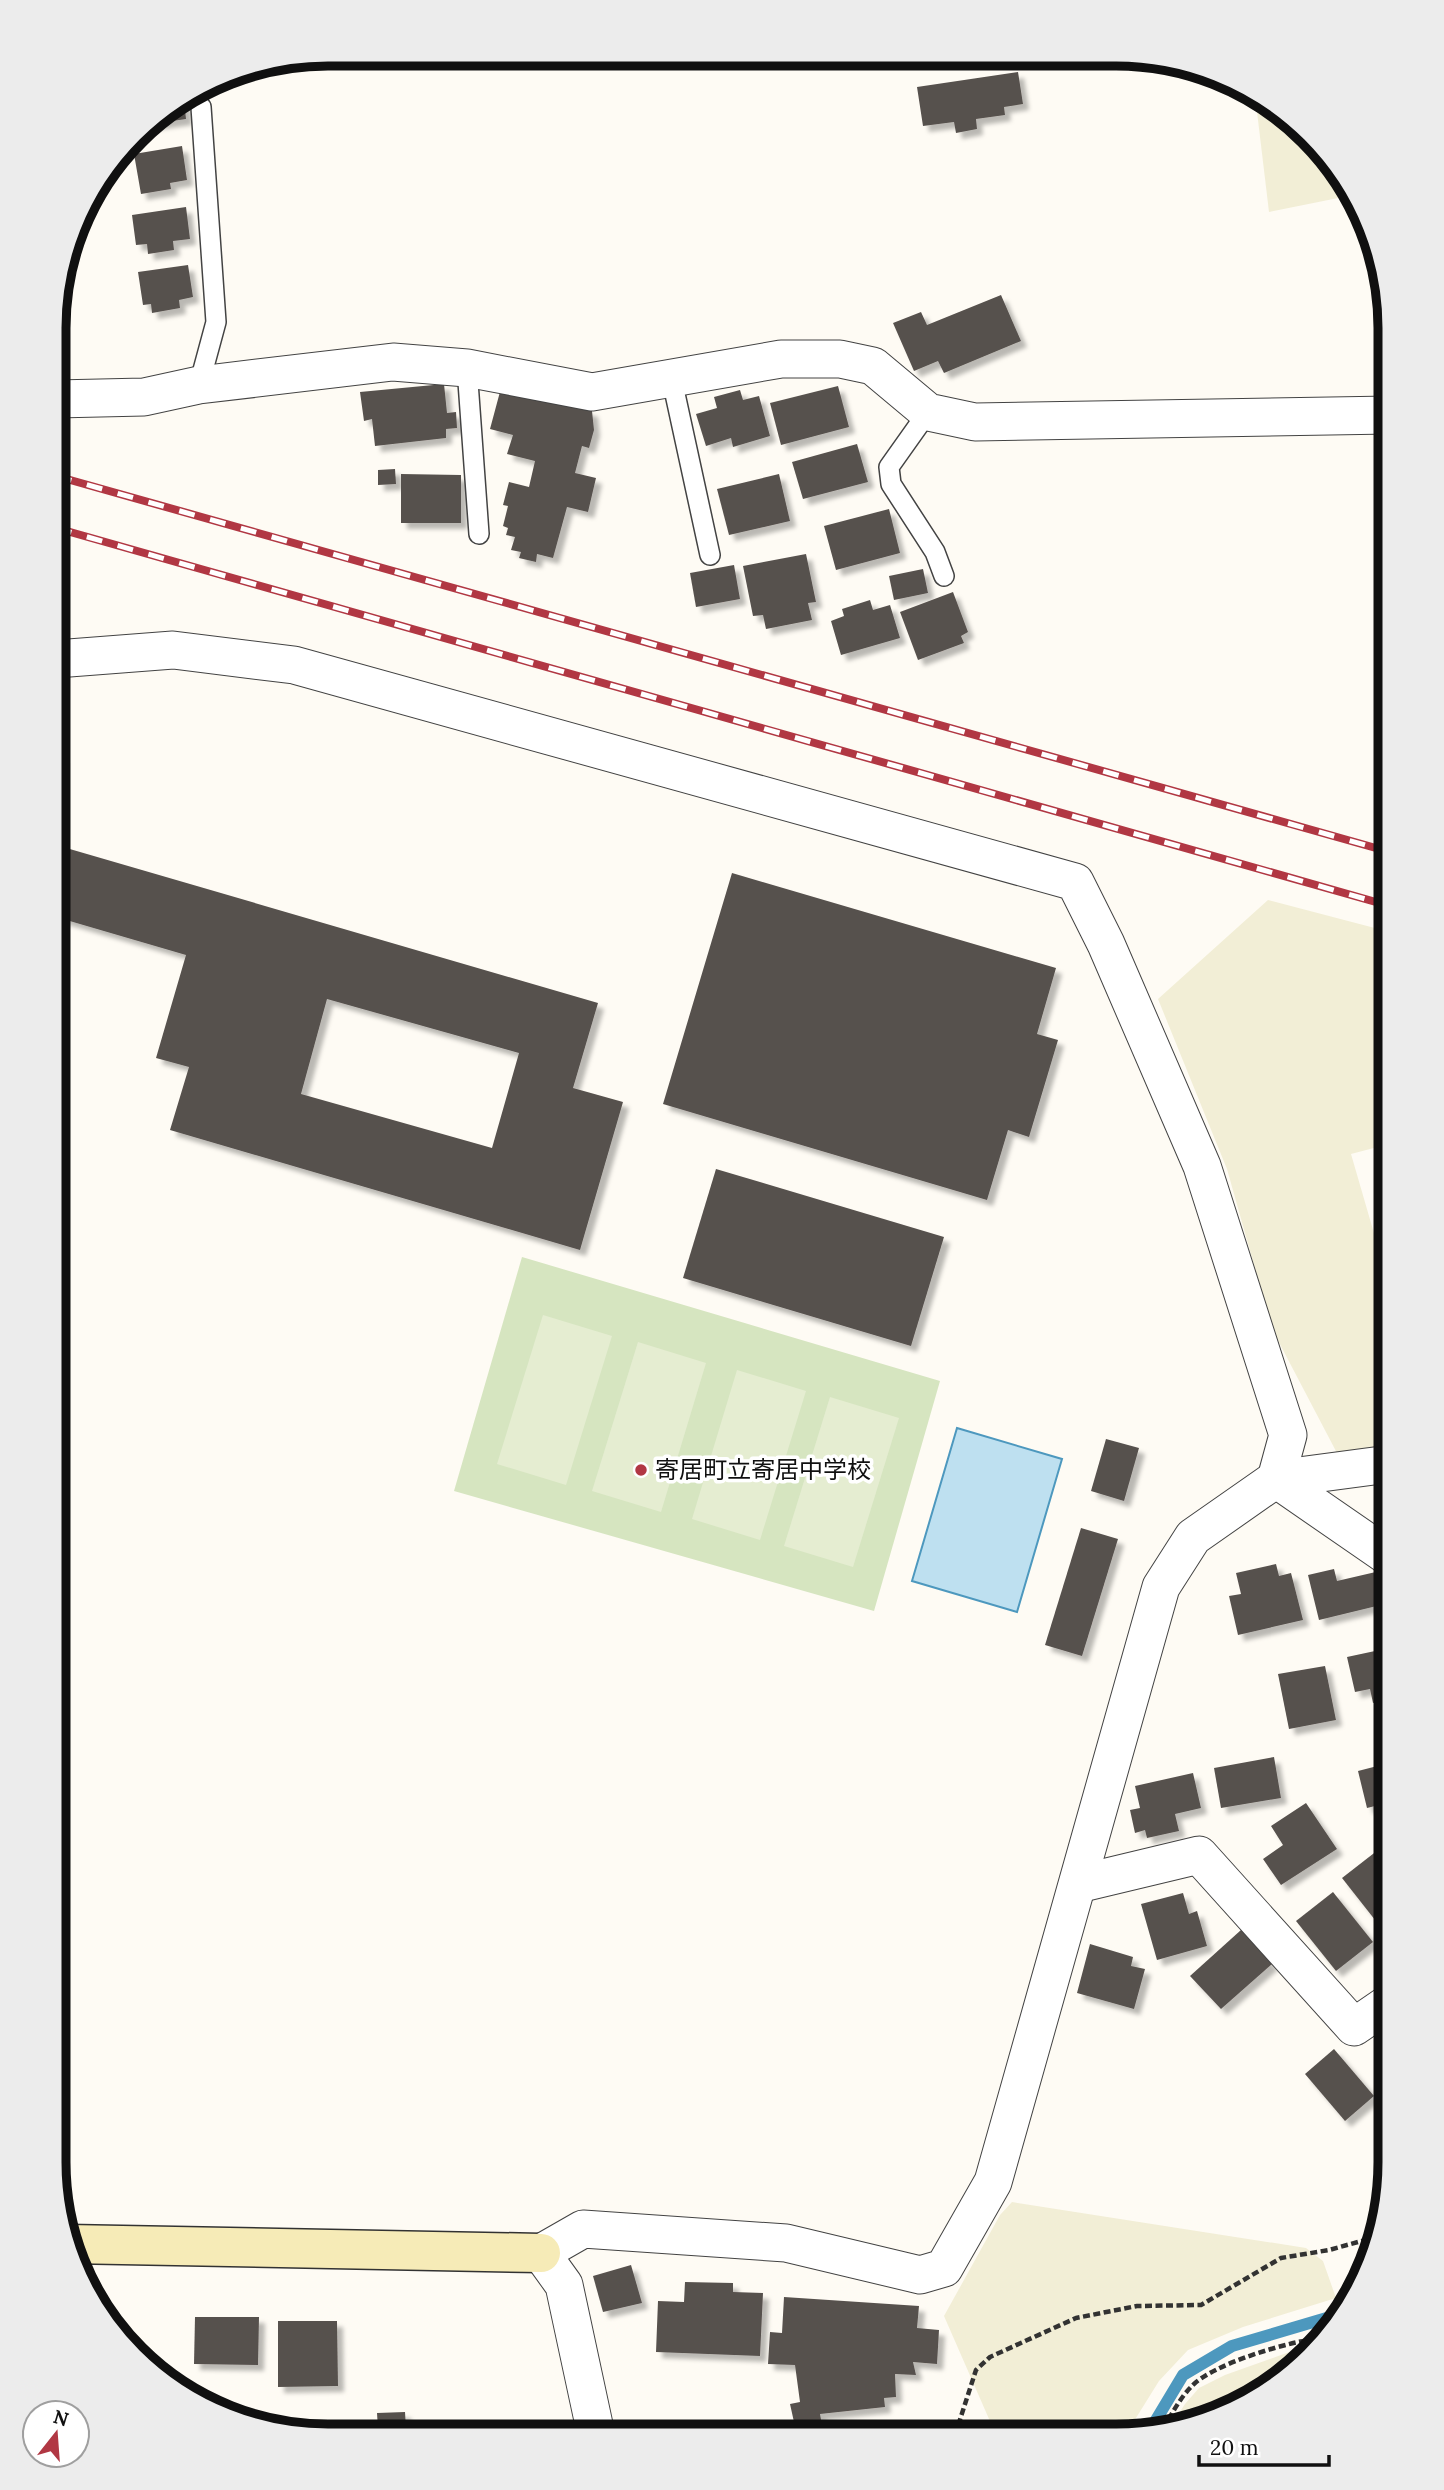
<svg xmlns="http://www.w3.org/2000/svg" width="1444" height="2490" font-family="Lora,'Noto Sans JP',serif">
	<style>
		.farmland { fill: #f2eed6 }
		.green { fill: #d6e5c0 }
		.pitch { fill: #e5edd1 }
		.water { fill: #bee0f0; stroke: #4d98be; stroke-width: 2 }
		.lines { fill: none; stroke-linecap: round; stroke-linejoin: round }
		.stream { stroke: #4d98be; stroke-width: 12 }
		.building { fill: #57514d; fill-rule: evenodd; filter: url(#shadow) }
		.lane-casing { stroke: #434343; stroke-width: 22 }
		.street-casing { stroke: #434343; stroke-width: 39 }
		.secondary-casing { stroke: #323232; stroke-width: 41 }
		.path { stroke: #323232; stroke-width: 4.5; stroke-dasharray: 7 3.5; stroke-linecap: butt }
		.lane { stroke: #fff; stroke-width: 19 }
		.street { stroke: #fff; stroke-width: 37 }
		.secondary { stroke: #f6ebb7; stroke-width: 38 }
		.rail-casing { stroke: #b13743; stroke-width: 8 }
		.rail { stroke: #fff; stroke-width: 5; stroke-dasharray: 16; stroke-linecap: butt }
		.poi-dot { fill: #b13743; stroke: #fff; stroke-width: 2.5 }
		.labels { text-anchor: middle; stroke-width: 7; stroke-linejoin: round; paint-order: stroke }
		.poi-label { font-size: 24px; fill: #101010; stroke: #fff; text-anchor: start }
		.rim { fill: none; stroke: #101010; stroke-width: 9 }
	</style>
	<defs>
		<filter id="shadow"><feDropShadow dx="6" dy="6" stdDeviation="2" flood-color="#0004"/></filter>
	</defs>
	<rect width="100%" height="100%" fill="#fefbf4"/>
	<g class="farmland">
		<polygon points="1255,95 1296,122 1343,176 1353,195 1269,212"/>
		<polygon points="1268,900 1390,932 1389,1144 1351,1154 1389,1285 1389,1444 1338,1455 1272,1329 1227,1169 1158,999"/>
		<polygon points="1012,2202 1306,2248 1323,2261 1336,2298 1243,2327 1188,2350 1159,2381 1126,2434 996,2435 944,2316 1000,2215"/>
		<polygon points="1306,2346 1315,2346 1282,2379 1204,2421 1170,2427 1185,2404 1199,2388 1225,2375"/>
	</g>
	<polygon class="green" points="522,1257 940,1381 874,1611 454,1491"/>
	<g class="pitch">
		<polygon points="543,1315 612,1336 566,1485 497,1464"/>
		<polygon points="638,1342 706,1363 661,1512 592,1491"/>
		<polygon points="737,1370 806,1391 760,1540 692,1519"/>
		<polygon points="830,1397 899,1418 853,1567 784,1546"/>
	</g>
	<polygon class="water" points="957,1428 1062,1459 1017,1612 912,1581"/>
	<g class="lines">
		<polyline class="stream" points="1150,2430 1183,2375 1232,2346 1330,2317 1340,2317"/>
	</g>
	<g class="building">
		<polygon points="1018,72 1023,104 1004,107 1005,115 976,119 977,129 956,133 954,122 923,126 917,87"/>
		<polygon points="184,100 186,119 152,124 151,120"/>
		<polygon points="182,146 187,180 170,183 171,189 141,194 134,154"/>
		<polygon points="186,207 190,239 173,241 174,250 148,254 147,244 136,245 132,215"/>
		<polygon points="188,265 193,297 179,300 180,308 152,313 151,304 143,305 138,272"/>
		<polygon points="1001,295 1021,341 944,373 938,361 914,371 893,323 921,312 927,325"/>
		<polygon points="444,384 447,413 456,412 457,428 446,429 446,438 375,446 372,419 364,421 360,392"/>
		<polygon points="838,386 849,427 781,445 770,403"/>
		<polygon points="501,388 592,411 594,430 589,448 582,446 575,473 596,478 588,512 567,507 553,558 537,554 536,562 519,558 521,552 511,550 515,537 506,535 508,528 503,526 508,506 503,505 509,482 529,487 535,461 507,454 513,435 490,429"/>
		<polygon points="740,390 743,400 759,396 770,436 733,447 731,438 706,446 696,414 717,408 714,397"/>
		<polygon points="857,444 868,482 803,499 792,462"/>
		<polygon points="395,469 396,484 378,485 378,470"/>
		<polygon points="401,474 461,475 461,523 401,523"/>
		<polygon points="779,474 790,521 729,535 717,489"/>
		<polygon points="889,509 900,553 836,570 824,526"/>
		<polygon points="806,554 816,602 808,603 812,620 766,629 763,615 753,616 743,566"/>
		<polygon points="734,565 740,599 696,607 690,573"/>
		<polygon points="923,569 928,593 894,600 889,576"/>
		<polygon points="953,592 968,632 961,636 964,643 918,660 900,612"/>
		<polygon points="870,600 873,610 890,605 900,638 841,655 831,621 844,616 842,609"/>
		<path d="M56,845L598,1003L573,1088L623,1102L580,1250L170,1130L189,1067L156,1058L186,955L56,917ZM327,999L519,1053L492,1148L301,1094Z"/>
		<polygon points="732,873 1056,968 1037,1034 1058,1040 1029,1137 1008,1130 987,1200 663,1104"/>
		<polygon points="716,1169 944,1237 911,1346 683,1278"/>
		<polygon points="1106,1439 1139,1448 1124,1501 1091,1491"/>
		<polygon points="1081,1528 1118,1539 1082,1656 1045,1645"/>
		<polygon points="1276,1564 1279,1576 1291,1573 1303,1620 1238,1635 1229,1596 1241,1594 1236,1573"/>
		<polygon points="1334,1569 1337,1581 1380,1571 1389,1603 1319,1620 1308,1575"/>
		<polygon points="1389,1648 1389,1699 1373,1703 1370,1689 1355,1692 1347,1657"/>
		<polygon points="1325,1666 1336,1720 1289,1729 1278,1674"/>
		<polygon points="1274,1757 1281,1798 1221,1808 1214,1768"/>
		<polygon points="1389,1763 1389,1812 1386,1813 1383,1804 1367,1808 1358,1771"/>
		<polygon points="1193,1773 1201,1808 1175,1814 1179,1831 1147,1838 1145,1830 1135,1833 1130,1810 1140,1808 1135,1786"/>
		<polygon points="1306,1803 1337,1849 1281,1885 1263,1859 1283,1845 1271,1826"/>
		<polygon points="1378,1850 1389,1864 1389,1917 1379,1925 1342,1878"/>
		<polygon points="1333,1892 1373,1942 1336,1971 1296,1921"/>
		<polygon points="1183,1893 1189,1914 1197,1911 1207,1946 1157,1960 1141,1904"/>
		<polygon points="1241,1930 1272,1964 1221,2009 1190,1976"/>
		<polygon points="1090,1944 1133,1957 1131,1966 1145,1969 1134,2009 1077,1993"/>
		<polygon points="1334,2049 1374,2096 1345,2121 1305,2074"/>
		<polygon points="631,2265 642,2303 603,2312 593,2276"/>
		<polygon points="685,2282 733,2283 733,2292 763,2293 760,2356 656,2352 658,2301 684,2302"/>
		<polygon points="784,2297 919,2306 917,2328 939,2330 937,2364 913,2362 916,2375 895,2374 896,2397 884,2398 885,2407 820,2414 822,2425 796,2431 790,2404 800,2402 795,2365 768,2364 770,2332 782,2333"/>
		<polygon points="195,2317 259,2317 258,2365 194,2364"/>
		<polygon points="278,2321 337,2321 338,2386 278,2387"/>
		<polygon points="405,2412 406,2427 378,2429 377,2413"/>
		<polygon points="930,2425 931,2435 878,2435 877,2430"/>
	</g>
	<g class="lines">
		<g class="lane-casing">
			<g id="lane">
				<polyline points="467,368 479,534"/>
				<polyline points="672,380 710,555"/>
				<polyline points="199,385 216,322 201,107"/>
				<polyline points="928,412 889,467 891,484 935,552 944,576"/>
			</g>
		</g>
		<g class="street-casing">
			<g id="street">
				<polyline points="56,399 144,397 199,385 393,362 467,368 592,392 781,359 840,359 873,366 928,412 975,422 1390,415"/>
				<polyline points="56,659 173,650 294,665 1075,882 1106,944 1202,1166 1288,1435 1276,1479"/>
				<polyline points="1276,1479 1389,1557"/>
				<polyline points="1078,1884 1199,1855 1354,2027 1389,2003"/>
				<polyline points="596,2434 564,2285 541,2253 583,2229 786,2243 920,2275 944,2268 993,2182 1161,1587 1193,1537 1276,1479 1389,1464"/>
			</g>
		</g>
		<g class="secondary-casing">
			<polyline id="secondary" points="68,2244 541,2253"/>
		</g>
		<g class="path">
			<path d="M1163,2428C1172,2414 1180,2398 1191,2387C1211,2364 1293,2340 1323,2338"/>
			<polyline points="955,2435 976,2370 990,2357 1076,2318 1137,2306 1201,2305 1281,2258 1329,2250 1376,2237"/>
		</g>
		<use href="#lane" class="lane"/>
		<use href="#street" class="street"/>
		<use href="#secondary" class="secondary"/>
		<g class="rail-casing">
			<g id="rail">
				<polyline points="56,476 1390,852"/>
				<polyline points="56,528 1390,906"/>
			</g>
		</g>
		<use href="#rail" class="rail"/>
	</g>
	<circle class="poi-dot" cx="641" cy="1470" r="7"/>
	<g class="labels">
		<g class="poi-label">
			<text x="655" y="1478">寄居町立寄居中学校</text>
		</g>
	</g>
	<path d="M0 0H1444V2490H0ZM328 66H1116A262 262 0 0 1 1378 328V2162A262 262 0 0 1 1116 2424H328A262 262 0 0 1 66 2162V328A262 262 0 0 1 328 66Z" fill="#ececec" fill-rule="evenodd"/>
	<path class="rim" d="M328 66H1116A262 262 0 0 1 1378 328V2162A262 262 0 0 1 1116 2424H328A262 262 0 0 1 66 2162V328A262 262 0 0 1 328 66Z"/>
	<g transform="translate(56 2434) rotate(17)"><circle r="33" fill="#ffffff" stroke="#9f9f9f" stroke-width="2"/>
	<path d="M0-5L12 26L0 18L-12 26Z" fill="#b13743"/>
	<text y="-10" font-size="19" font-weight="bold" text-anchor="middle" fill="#101010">N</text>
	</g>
	<path d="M1199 2455v10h130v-10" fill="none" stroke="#101010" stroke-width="3.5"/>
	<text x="1210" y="2455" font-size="21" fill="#101010" stroke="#ffffff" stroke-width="5" paint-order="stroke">20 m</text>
</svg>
